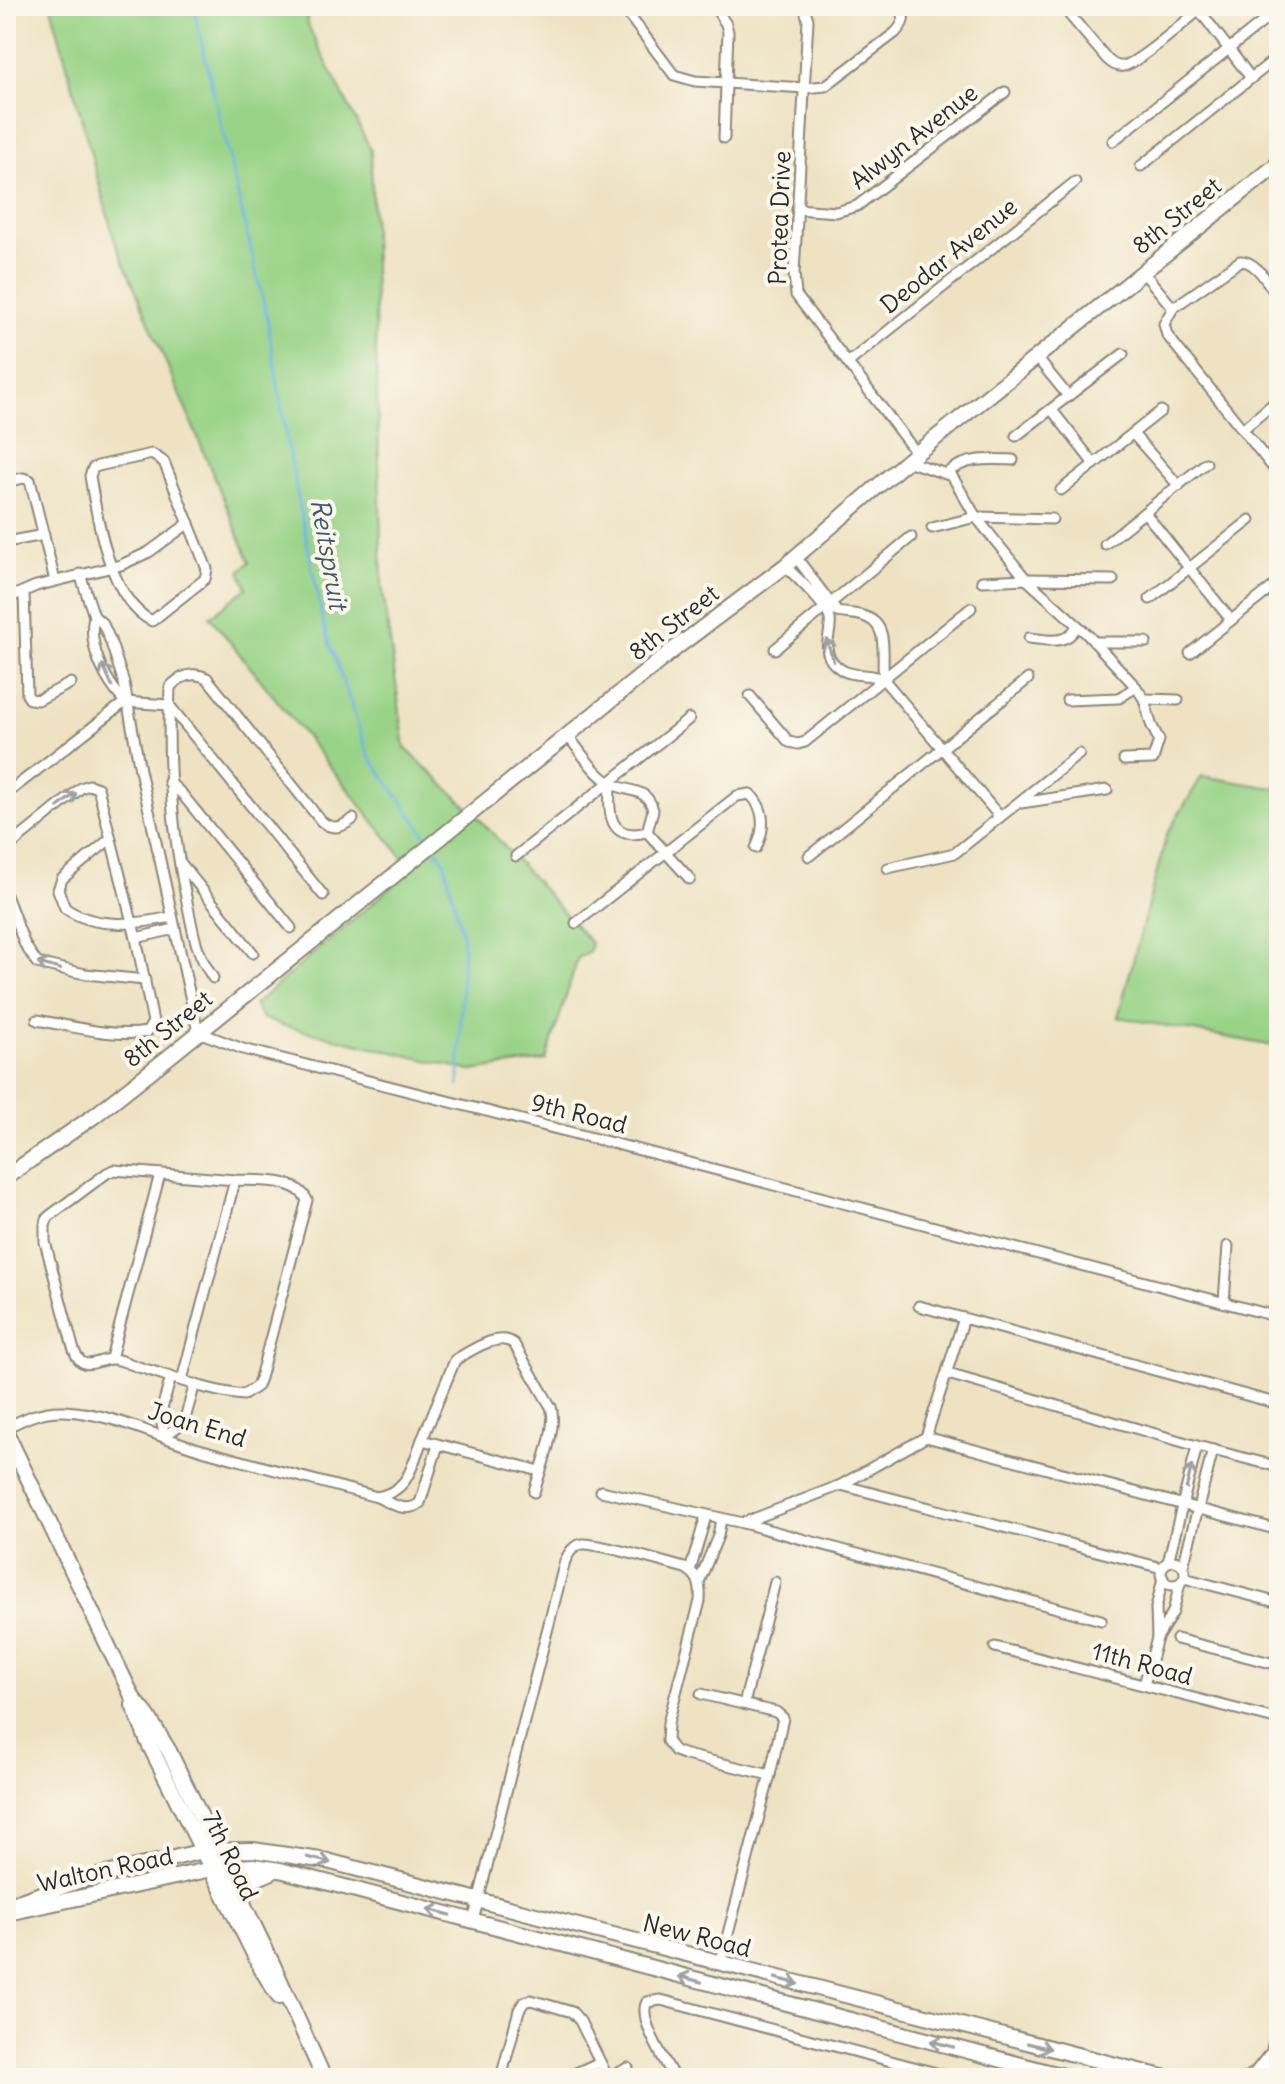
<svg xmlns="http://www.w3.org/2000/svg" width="1285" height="2084" font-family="Delius,sans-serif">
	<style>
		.green { fill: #99d387; stroke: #627f59; stroke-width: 2 }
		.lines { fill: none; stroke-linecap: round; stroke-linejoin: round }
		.stream { stroke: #6cb3e3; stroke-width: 3 }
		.street-casing { stroke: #8c8677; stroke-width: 13 }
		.secondary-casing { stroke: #8c8677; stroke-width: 18 }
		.street { stroke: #fff; stroke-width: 9 }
		.secondary { stroke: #fff; stroke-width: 14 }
		.oneway { stroke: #a0a0a0 }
		.labels { text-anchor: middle; stroke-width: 8; stroke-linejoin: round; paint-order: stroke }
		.street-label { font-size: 24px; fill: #2b2b2b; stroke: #fbf7ec }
		.water-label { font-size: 26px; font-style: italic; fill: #425b6b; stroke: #fbf7ec }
	</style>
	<rect width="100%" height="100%" fill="#fbf7ec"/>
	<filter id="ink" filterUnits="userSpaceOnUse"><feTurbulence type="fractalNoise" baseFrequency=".0125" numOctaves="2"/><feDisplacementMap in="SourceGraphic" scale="16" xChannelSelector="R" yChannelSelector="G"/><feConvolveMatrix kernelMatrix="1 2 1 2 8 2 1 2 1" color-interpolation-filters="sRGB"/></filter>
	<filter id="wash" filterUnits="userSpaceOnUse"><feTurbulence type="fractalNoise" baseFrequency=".006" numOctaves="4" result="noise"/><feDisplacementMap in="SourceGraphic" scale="32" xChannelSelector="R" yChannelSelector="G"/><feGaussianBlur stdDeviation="1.8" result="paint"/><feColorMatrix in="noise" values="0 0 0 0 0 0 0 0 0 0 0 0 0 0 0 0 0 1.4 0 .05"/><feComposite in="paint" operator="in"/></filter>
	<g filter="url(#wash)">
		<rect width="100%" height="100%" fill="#eee2c3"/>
		<g class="green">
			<polygon points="51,6 304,6 309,28 371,150 382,585 405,748 477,816 591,943 589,951 578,958 546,1060 472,1071 281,1025 262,1018 254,1005 412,869 210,617 247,588 240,571 250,562 114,239"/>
			<polygon points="1202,776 1279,789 1279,1047 1118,1017 1167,834"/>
		</g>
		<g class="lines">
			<g class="stream">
				<polyline points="193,6 266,313 288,447 324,627 369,756 430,841"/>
				<polyline points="434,847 444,860 463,938 459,1086"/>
			</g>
		</g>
	</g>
	<g filter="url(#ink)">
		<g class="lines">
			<g class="street-casing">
				<g id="street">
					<path d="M622,6L674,75L695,81L805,88L825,86L895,33C904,24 906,17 900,6"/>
					<polyline points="714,6 726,24 728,32 724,138"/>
					<polyline points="804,6 808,20 794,273 796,295 917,454"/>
					<path d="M1062,6L1107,59C1111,63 1116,67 1123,66C1138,64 1189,18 1204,6"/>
					<polyline points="1199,10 1251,78"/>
					<polyline points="1113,141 1279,9"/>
					<polyline points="1141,166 1279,56"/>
					<polyline points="797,209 836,212 857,206 1005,92"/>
					<polyline points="1143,272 1173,308"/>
					<path d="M1279,298C1269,286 1257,260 1240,261L1173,308L1164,324L1167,335L1279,475"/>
					<polyline points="1037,358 1068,396"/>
					<polyline points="849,362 1075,182"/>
					<polyline points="1052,410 1094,464"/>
					<polyline points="1243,429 1279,399"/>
					<polyline points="1134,435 1179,486"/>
					<polyline points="1016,436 1123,354"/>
					<path d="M152,454L164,462L207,569L205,579L152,621C110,601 97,519 90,476L93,468L98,466Z"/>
					<polyline points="907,461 952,476 976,517 1026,579 1087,634 1136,687 1144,699 1151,724 1159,740 1153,759 1124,760"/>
					<path d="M947,473C967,457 988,459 1013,460"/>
					<polyline points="6,482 23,478 30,480 55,581"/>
					<polyline points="1061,490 1161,411"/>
					<polyline points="1146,514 1231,620"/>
					<polyline points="932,528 976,517 1052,519"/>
					<polyline points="6,542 44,535"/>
					<polyline points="1105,544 1206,463"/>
					<path d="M796,557L837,612C846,614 855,613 863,616C892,624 880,658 884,680"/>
					<path d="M785,566C796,577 827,605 830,619C833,636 816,654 842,670C855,678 871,672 884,680L1000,817"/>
					<polyline points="80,574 94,616 103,624 110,640 124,683 140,770 198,1032 243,1049 667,1157 1279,1317"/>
					<polyline points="982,581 1026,579 1113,580"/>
					<polyline points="24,592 27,695 30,699 38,700 71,683"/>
					<polyline points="6,599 36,586 121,565 149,552 189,523"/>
					<polyline points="1150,599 1250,520"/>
					<path d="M94,616C87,646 105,681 125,702L169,705L323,895"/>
					<path d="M1029,638C1049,640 1066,646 1077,626"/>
					<polyline points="1094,642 1146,642"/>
					<polyline points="775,649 911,537"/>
					<polyline points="1190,653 1279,582"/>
					<polyline points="750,696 789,742 798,744 805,742 971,608"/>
					<polyline points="1144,699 1178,700"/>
					<polyline points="1067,700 1119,698 1136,687"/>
					<path d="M568,736C580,751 595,775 612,784C630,793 647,787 653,810L647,832"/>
					<polyline points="169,782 182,794 291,928"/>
					<path d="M610,783C609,812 607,842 647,832"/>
					<polyline points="6,794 125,702"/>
					<polyline points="1021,803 1107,790"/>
					<polyline points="647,832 690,879"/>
					<path d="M110,839L62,879L58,890L65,908C96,930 138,924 172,917"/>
					<path d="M6,849L81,788L89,785L98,788L136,938L153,1022L147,1032C112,1038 72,1026 37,1020"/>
					<polyline points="516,856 689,719"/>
					<polyline points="809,856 1028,679"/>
					<polyline points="180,862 253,953"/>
					<polyline points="888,868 955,853 1079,754"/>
					<polyline points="6,895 25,945 37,963 85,974 145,980"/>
					<path d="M576,923L737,796L750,794C766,810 765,829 756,848"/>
					<polyline points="136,938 175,929"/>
					<path d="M213,978C194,949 193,930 186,897C171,827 167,758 170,687C180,676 193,671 207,678L321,821C333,831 342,827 353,819"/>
					<polyline points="1224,1302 1228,1246"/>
					<polyline points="919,1306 1279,1404"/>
					<polyline points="111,1358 160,1174"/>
					<polyline points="948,1374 1197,1446 1279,1467"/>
					<path d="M182,1380L235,1180L114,1170L107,1173L48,1217L45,1225V1242L73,1347C82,1376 96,1359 112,1359C121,1359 134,1366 142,1368C175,1378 210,1392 244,1395L257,1386L260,1378L307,1200C296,1177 257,1181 235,1180"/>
					<path d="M6,1428C25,1418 42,1410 64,1411C111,1413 155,1436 199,1449C258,1466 318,1481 377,1497C390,1503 406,1514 420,1503L438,1445"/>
					<polyline points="165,1436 184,1422 195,1384"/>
					<polyline points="165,1436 160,1416 171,1377"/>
					<polyline points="926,1437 1279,1530"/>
					<polyline points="841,1485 1162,1568"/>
					<polyline points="601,1491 743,1523 1101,1620"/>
					<path d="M534,1492C540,1471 558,1427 551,1407L514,1344C499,1331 470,1351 455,1360L422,1440L540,1471"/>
					<path d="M377,1497C409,1491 411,1468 422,1440"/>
					<polyline points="743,1523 841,1485 926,1437 964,1318"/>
					<circle cx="1173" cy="1573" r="12"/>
					<polyline points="1168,1562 1197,1446"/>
					<polyline points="1183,1566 1213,1450"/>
					<polyline points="690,1571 706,1516"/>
					<polyline points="1184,1578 1279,1603"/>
					<polyline points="699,1582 718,1536 721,1519"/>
					<polyline points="1157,1638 1156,1608 1163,1578"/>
					<polyline points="1177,1639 1279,1665"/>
					<polyline points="995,1647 1279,1720"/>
					<polyline points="1144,1685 1157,1638 1173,1612 1180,1583"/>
					<polyline points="701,1694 776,1712 783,1718 770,1775 720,1964"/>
					<polyline points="744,1704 775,1582"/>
					<path d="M473,1921L565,1561C569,1553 573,1545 583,1544C600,1543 665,1563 685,1568C699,1575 701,1586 700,1601L668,1723L667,1741L675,1751L686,1755L770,1775"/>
					<polyline points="501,2078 519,2010 524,2002 531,2000 572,2012 580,2021 606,2074 612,2076 628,2068"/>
					<polyline points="565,2078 600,2062"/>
					<path d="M674,2078C665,2060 637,2018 647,2002L661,2000L955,2078"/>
					<polyline points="1265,2078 1279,2020"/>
				</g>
			</g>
			<g class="secondary-casing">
				<g id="secondary">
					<polyline points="6,1177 94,1116 170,1056 677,647 785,566 907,461 1279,163"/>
					<polyline points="6,1432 133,1698 147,1715 169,1751 273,1965 324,2078"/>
					<polyline points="133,1705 149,1744 262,1970 279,1997"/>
					<polyline points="243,1905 244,1892 248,1882 272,1872"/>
					<polyline points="6,1906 81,1880 203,1851 253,1850 327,1861 1166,2078"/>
					<polyline points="8,1913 212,1869 253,1866 280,1870 1071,2078"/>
					<polyline points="1250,2078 1256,2075 1270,2057"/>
				</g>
			</g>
			<use href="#street" class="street"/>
			<use href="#secondary" class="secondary"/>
		</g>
		<defs><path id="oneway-shaft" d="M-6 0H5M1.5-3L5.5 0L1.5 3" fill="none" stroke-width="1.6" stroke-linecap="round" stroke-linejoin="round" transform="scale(2)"/></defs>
		<g class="oneway">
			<use href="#oneway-shaft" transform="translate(830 650) rotate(-108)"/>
			<use href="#oneway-shaft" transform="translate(107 675) rotate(-114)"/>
			<use href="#oneway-shaft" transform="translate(67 800) rotate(-38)"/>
			<use href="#oneway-shaft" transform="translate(49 966) rotate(-164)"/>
			<use href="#oneway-shaft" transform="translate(1189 1477) rotate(-77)"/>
			<use href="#oneway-shaft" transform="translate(319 1860) rotate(13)"/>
			<use href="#oneway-shaft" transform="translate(439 1912) rotate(-165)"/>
			<use href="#oneway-shaft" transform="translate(690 1979) rotate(-165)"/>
			<use href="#oneway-shaft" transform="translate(787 1981) rotate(14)"/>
			<use href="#oneway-shaft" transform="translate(942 2044) rotate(-165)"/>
			<use href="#oneway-shaft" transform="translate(1039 2046) rotate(14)"/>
		</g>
	</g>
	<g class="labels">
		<g class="street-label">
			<text transform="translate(914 137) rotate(-38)" y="8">Alwyn Avenue</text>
			<text transform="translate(1177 216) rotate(-39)" y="8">8th Street</text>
			<text transform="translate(780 218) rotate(-88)" y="8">Protea Drive</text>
			<text transform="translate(949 256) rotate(-39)" y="8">Deodar Avenue</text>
			<text transform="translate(674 623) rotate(-38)" y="8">8th Street</text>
			<text transform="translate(168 1029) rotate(-39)" y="8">8th Street</text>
			<text transform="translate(579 1114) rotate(14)" y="8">9th Road</text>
			<text transform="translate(197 1425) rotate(17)" y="8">Joan End</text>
			<text transform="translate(1142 1664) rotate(15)" y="8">11th Road</text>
			<text transform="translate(230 1856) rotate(64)" y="8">7th Road</text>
			<text transform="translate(105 1870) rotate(-12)" y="8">Walton Road</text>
			<text transform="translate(697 1936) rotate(14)" y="8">New Road</text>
		</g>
		<g class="water-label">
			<text transform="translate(329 554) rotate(80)" y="9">Reitspruit</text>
		</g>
	</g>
	<rect width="1285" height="2084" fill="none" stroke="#fbf7ec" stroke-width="32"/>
</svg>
